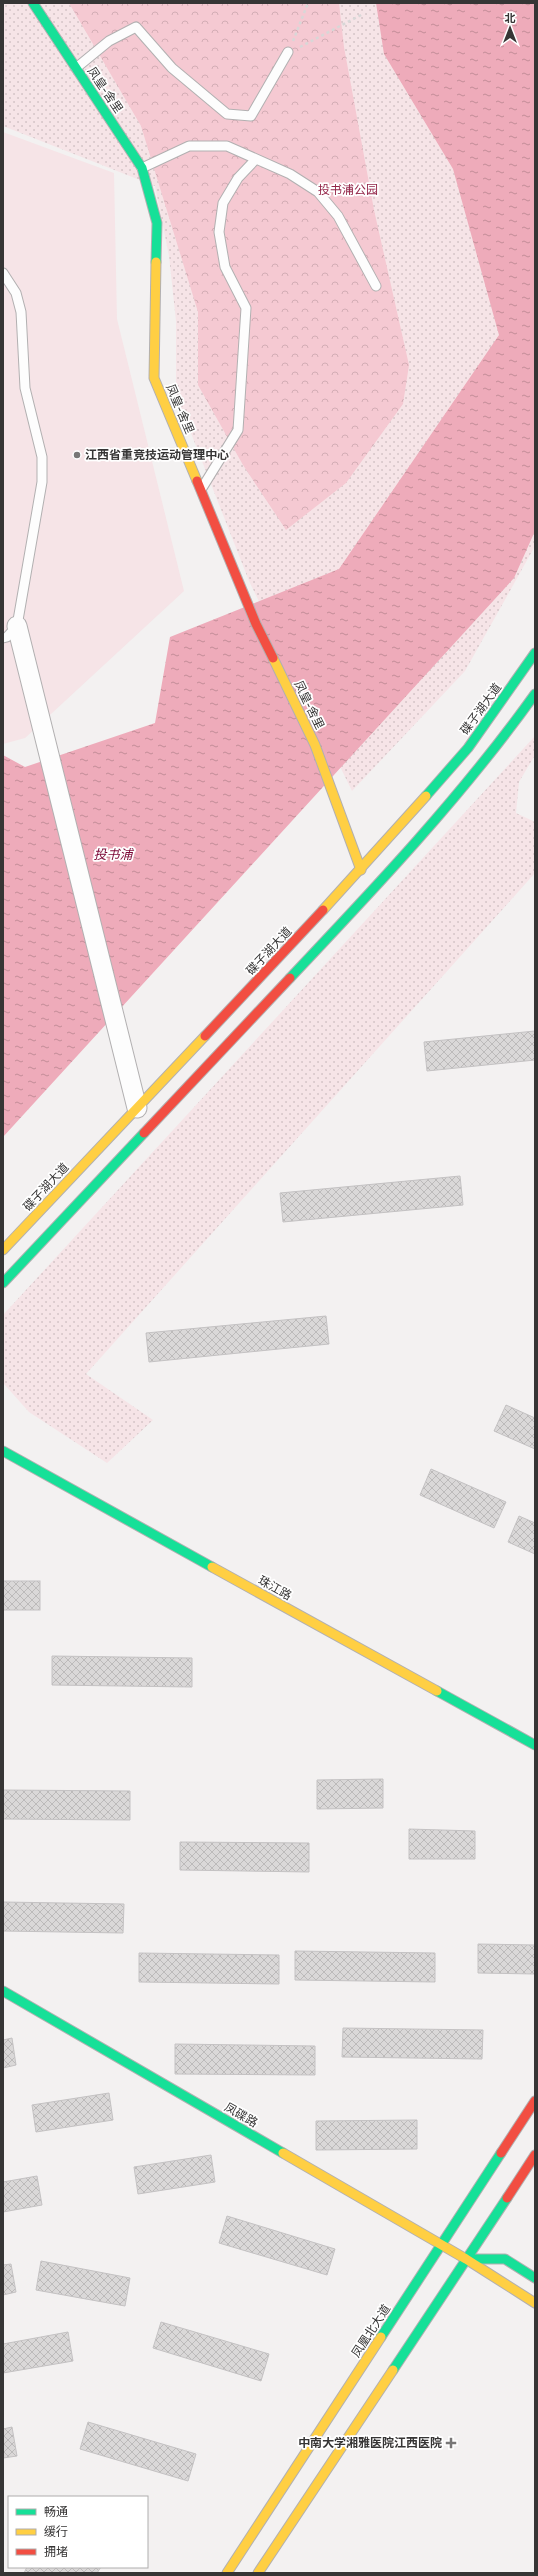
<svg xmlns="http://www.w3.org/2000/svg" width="538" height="2576" font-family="'Golos Text','Noto Sans SC',sans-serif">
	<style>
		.green { fill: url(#green-dots) }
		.forest { fill: url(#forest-crowns) }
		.pitch { fill: #f6e4e7 }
		.water { fill: url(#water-ripples) }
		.building { fill: url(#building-cross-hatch); stroke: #c4c2c3 }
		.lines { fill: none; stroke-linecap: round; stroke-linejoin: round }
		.lane-casing { stroke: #b2b0b1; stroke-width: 11 }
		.street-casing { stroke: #b2b0b1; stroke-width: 21 }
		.fast-casing { stroke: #b2b0b1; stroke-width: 11 }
		.slow-casing { stroke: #b2b0b1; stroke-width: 11 }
		.jam-casing { stroke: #b2b0b1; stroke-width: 11 }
		.path { stroke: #d8d7d7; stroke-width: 2.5; stroke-dasharray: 3 3; stroke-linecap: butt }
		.lane { stroke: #fdfdfd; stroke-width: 9 }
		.street { stroke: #fdfdfd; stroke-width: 19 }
		.fast { stroke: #16e098; stroke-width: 9 }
		.slow { stroke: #ffcf43; stroke-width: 9 }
		.jam { stroke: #f24e42; stroke-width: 9 }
		.poi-dot { fill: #787777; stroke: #fff; stroke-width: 1.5 }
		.labels { text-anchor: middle; stroke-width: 3.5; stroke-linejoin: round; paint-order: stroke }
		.street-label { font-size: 12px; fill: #363535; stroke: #fff }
		.park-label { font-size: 12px; fill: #932548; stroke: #fff }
		.poi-label { font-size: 12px; font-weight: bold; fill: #363535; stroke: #fff; text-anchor: start }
		.water-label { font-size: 13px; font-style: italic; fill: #7c0736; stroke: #fff }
	</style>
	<defs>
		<pattern id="green-dots" width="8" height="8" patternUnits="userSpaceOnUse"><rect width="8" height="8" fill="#f6e4e7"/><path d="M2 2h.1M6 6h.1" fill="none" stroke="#d4c4c7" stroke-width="1.8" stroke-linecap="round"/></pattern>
		<pattern id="forest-crowns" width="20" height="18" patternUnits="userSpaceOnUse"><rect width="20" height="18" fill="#f5c9d2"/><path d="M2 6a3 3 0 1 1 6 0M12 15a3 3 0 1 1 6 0" fill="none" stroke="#d3adb5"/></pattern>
		<pattern id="water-ripples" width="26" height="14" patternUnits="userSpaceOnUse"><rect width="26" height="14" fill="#eeabba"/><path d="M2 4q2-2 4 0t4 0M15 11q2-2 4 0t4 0" fill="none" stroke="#c28c98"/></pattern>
		<pattern id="building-cross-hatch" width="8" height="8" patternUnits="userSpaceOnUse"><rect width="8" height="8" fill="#dad8d8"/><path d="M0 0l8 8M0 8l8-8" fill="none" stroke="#bcbaba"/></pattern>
	</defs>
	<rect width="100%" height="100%" fill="#f3f1f1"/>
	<g class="green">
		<polygon points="3,3 535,3 535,546 465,671 352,791 249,581 176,395 176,321 169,256 155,186 3,126"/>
		<polygon points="535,736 535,755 519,782 516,813 535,822 535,873 86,1374 153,1420 107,1463 29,1412 4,1384 3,1315"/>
	</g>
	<polygon class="forest" points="69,3 339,3 344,47 374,210 409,365 403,404 346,483 286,530 243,465 198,385 198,312 141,126"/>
	<polygon class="pitch" points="3,132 114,173 117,319 184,591 25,738 3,744"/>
	<polygon class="water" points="376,3 535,3 535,531 514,578 3,1137 3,755 25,767 155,723 170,637 339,569 499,335 453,169 384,54"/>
	<g class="building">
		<polygon points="535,1031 535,1060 427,1071 424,1042"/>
		<polygon points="460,1176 463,1205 283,1222 280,1193"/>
		<polygon points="326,1316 329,1344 149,1362 146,1333"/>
		<polygon points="506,1405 535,1418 535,1449 494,1431"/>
		<polygon points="431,1469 506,1502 494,1528 420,1495"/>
		<polygon points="519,1516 535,1523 535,1554 508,1542"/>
		<rect x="3" y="1581" width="37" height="29"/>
		<polygon points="52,1656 192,1658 192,1687 52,1685"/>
		<polygon points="383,1779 383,1808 317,1809 317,1780"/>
		<polygon points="3,1790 130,1791 130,1820 3,1819"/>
		<polygon points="409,1829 475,1831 475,1859 409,1859"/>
		<polygon points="180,1842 309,1843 309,1872 180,1870"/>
		<polygon points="3,1902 124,1904 123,1933 3,1931"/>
		<polygon points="478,1944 535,1945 535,1974 478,1973"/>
		<polygon points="295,1951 435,1953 435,1982 295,1980"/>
		<polygon points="139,1953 279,1955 279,1984 139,1982"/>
		<polygon points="343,2028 483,2030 482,2059 342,2057"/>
		<polygon points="12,2038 16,2065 3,2068 3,2040"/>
		<polygon points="175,2044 315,2046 315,2075 175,2074"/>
		<polygon points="109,2093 113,2120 36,2132 32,2105"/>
		<polygon points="417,2120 417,2149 316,2150 316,2121"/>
		<polygon points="211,2155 215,2182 138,2194 134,2167"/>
		<polygon points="37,2176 42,2205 3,2212 3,2182"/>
		<polygon points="227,2216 335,2249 327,2275 219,2243"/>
		<polygon points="41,2261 130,2278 125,2306 36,2290"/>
		<polygon points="11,2264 16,2292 3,2295 3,2265"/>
		<polygon points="161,2322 269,2354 261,2381 153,2348"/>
		<polygon points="68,2332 73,2361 3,2373 3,2344"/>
		<polygon points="88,2422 196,2454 188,2481 80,2449"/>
		<polygon points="12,2427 17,2456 3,2458 3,2429"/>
		<polygon points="27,2567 101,2567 97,2573 24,2573"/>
	</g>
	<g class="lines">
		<g class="lane-casing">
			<g id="lane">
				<polyline points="76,68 109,41 136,27 172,68 227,114 251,116 288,52"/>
				<polyline points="142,168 189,146 227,146 290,174 318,192 338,216 376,286"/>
				<polyline points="3,273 16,293 21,312 25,388 42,457 42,482 17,626 7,637 3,638"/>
				<polyline points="202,488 238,430 246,308 225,267 219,232 223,203 238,178 255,160"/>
			</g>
		</g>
		<g class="street-casing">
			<polyline id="street" points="17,626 137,1108"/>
		</g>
		<g class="fast-casing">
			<g id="fast">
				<polyline points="33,3 142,168 157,223 156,262"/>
				<polyline points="426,796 468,748 535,653"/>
				<path d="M290,978C376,887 462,796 535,694"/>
				<polyline points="3,1283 144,1133"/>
				<polyline points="3,1451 212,1567"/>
				<polyline points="437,1691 535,1745"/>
				<polyline points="3,1991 283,2153"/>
				<polyline points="466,2259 505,2259 535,2278"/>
				<polyline points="381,2337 501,2153"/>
				<polyline points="393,2370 507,2198"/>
			</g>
		</g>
		<g class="slow-casing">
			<g id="slow">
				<polyline points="156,262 154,378 197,481"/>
				<polyline points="273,658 315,745 361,870"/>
				<polyline points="323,910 426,796"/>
				<polyline points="3,1250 205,1036"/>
				<polyline points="212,1567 437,1691"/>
				<polyline points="283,2153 466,2259 535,2303"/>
				<polyline points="227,2573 381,2337"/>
				<polyline points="258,2573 393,2370"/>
			</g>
		</g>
		<g class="jam-casing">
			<g id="jam">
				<polyline points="197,481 256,624 273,658"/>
				<polyline points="205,1036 323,910"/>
				<polyline points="144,1133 290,978"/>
				<polyline points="501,2153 535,2101"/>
				<polyline points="507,2198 535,2155"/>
			</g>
		</g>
		<g class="path">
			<polyline points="293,41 308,3"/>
			<polyline points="300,47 363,14"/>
		</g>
		<use href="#lane" class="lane"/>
		<use href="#street" class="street"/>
		<use href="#fast" class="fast"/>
		<use href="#slow" class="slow"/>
		<use href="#jam" class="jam"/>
	</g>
	<g class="poi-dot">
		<circle cx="77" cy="455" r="4"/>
		<path d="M449 2437h4v4h4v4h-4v4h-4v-4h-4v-4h4z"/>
	</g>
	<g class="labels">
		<g class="street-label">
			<text transform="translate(105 90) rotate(56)" y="4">凤皇-舍里</text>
			<text transform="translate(180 409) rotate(67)" y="4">凤皇-舍里</text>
			<text transform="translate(309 705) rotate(64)" y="4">凤皇-舍里</text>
			<text transform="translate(481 709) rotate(-54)" y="4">碟子湖大道</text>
			<text transform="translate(269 951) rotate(-47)" y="4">碟子湖大道</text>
			<text transform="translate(46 1187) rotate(-47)" y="4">碟子湖大道</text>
			<text transform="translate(275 1588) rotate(29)" y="4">珠江路</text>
			<text transform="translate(241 2115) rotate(30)" y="4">凤碟路</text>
			<text transform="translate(371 2331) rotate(-57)" y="4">凤凰北大道</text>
		</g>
		<g class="park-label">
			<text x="348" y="194">投书浦公园</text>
		</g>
		<g class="poi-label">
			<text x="85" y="459">江西省重竞技运动管理中心</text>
			<text x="442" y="2447" text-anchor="end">中南大学湘雅医院江西医院</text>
		</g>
		<g class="water-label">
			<text x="113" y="859">投书浦</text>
		</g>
	</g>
	<rect width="538" height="2576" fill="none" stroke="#363535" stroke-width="8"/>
	<rect x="8" y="2496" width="140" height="72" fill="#ffffff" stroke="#afaeae"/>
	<rect x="16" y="2509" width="20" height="6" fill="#16e098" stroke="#afaeae"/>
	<text x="44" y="2516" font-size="12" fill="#363535">畅通</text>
	<rect x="16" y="2529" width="20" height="6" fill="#ffcf43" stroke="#afaeae"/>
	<text x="44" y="2536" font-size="12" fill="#363535">缓行</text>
	<rect x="16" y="2549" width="20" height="6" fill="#f24e42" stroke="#afaeae"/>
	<text x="44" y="2556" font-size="12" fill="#363535">拥堵</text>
	<g transform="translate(510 28)" stroke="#ffffff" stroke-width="3" paint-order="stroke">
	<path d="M0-3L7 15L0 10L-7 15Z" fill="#363535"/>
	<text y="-6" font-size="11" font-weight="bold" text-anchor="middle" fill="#363535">北</text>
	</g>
</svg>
